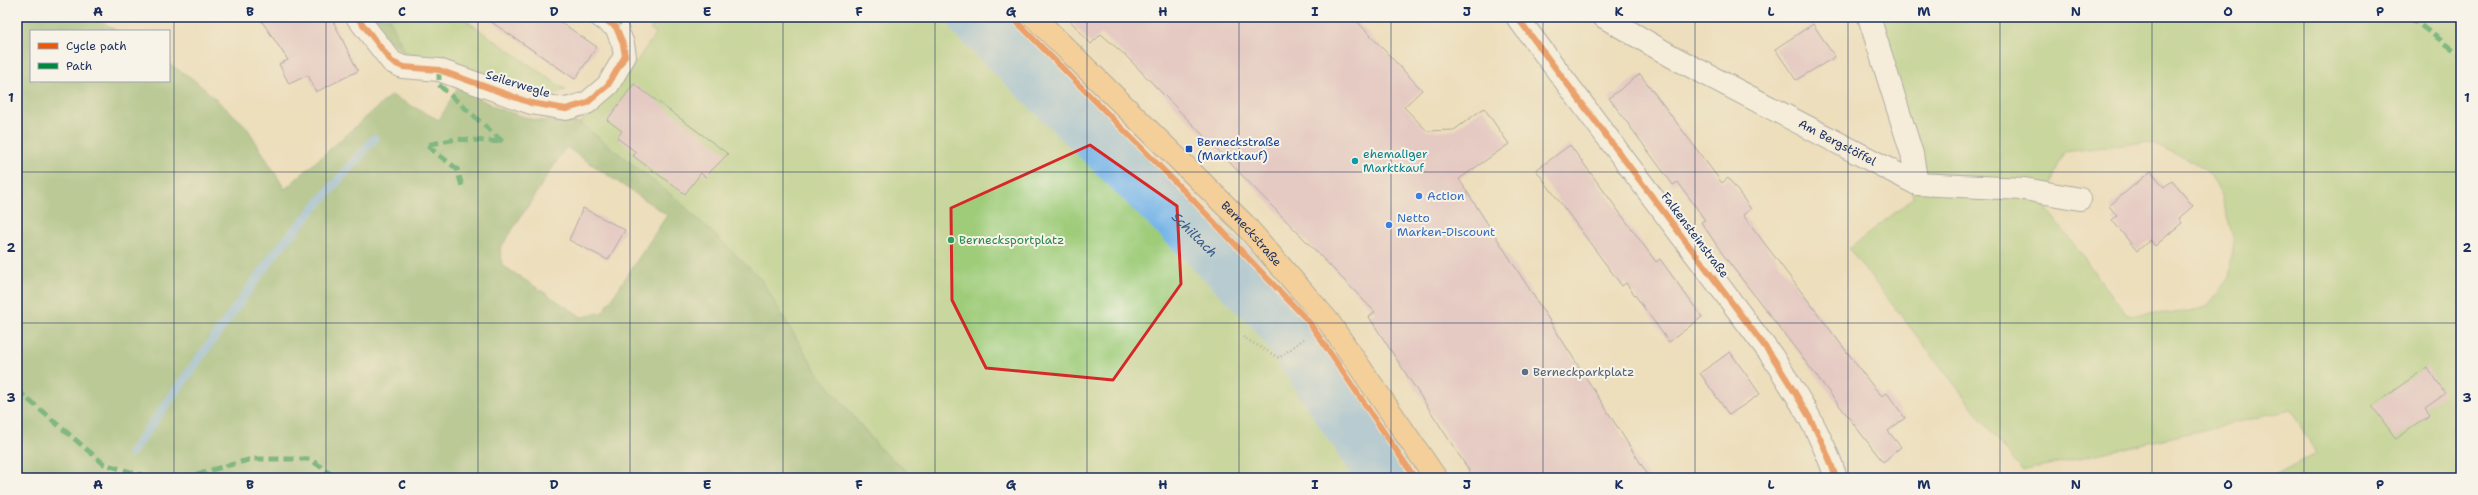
<svg xmlns="http://www.w3.org/2000/svg" width="2478" height="495" font-family="'Shantell Sans',sans-serif">
	<style>
		.green { fill: #9ecc79; stroke: #5c7e6c; fill-rule: evenodd }
		.forest { fill: #7eb069; stroke: #4c7064; fill-rule: evenodd }
		.water { fill: #75b4e8; stroke: #4872a3 }
		.lines { fill: none; stroke-linecap: round; stroke-linejoin: round }
		.stream { stroke: #75b4e8; stroke-width: 9 }
		.river { stroke: #75b4e8; stroke-width: 52 }
		.building { fill: #dbb1cc }
		.minor-casing { stroke: #646c7f; stroke-width: 24 }
		.major-casing { stroke: #646c7f; stroke-width: 24 }
		.path { stroke: #646c7f; stroke-width: 2.5; stroke-dasharray: 1 3; stroke-linecap: butt }
		.minor { stroke: #fff; stroke-width: 22 }
		.major { stroke: #fcbd6f; stroke-width: 22 }
		.quiet { stroke: #00873e; stroke-width: 5; stroke-dasharray: 10 5; stroke-linecap: butt }
		.cycleway-casing { stroke: #f7f3e8; stroke-width: 8 }
		.cycleway { stroke: #e8590c; stroke-width: 6 }
		.marked { fill: none; stroke: #d62828; stroke-width: 3; stroke-linejoin: round }
		.grid { fill: none; stroke: #1b2f5e; stroke-width: 1; stroke-opacity: 0.55 }
		.transit-dot { fill: #1a4fb4; stroke: #f7f3e8; stroke-width: 1.5 }
		.culture-dot { fill: #0f9aa8; stroke: #f7f3e8; stroke-width: 1.5 }
		.shop-dot { fill: #3f7fe0; stroke: #f7f3e8; stroke-width: 1.5 }
		.leisure-dot { fill: #2e9e5b; stroke: #f7f3e8; stroke-width: 1.5 }
		.service-dot { fill: #5c6f8a; stroke: #f7f3e8; stroke-width: 1.5 }
		.labels { text-anchor: middle; stroke-width: 4; stroke-linejoin: round; paint-order: stroke }
		.street-label { font-size: 12px; fill: #1b2f5e; stroke: #f7f3e8 }
		.transit-label { font-size: 12px; fill: #164399; stroke: #f7f3e8; text-anchor: start }
		.culture-label { font-size: 12px; fill: #0d838f; stroke: #f7f3e8; text-anchor: start }
		.shop-label { font-size: 12px; fill: #366cbe; stroke: #f7f3e8; text-anchor: start }
		.leisure-label { font-size: 12px; fill: #27864d; stroke: #f7f3e8; text-anchor: start }
		.service-label { font-size: 12px; fill: #4e5e75; stroke: #f7f3e8; text-anchor: start }
		.water-label { font-size: 13px; font-style: italic; fill: #365787; stroke: #f7f3e8 }
		.neatline { fill: none; stroke: #1b2f5e; stroke-width: 1.5 }
		.grid-label { font-size: 13px; text-anchor: middle; font-weight: bold; fill: #1b2f5e }
	</style>
	<rect width="100%" height="100%" fill="#f7f3e8"/>
	<filter id="ink" filterUnits="userSpaceOnUse"><feTurbulence type="fractalNoise" baseFrequency=".025" numOctaves="2"/><feDisplacementMap in="SourceGraphic" scale="8" xChannelSelector="R" yChannelSelector="G"/><feConvolveMatrix kernelMatrix="1 2 1 2 8 2 1 2 1" color-interpolation-filters="sRGB"/></filter>
	<filter id="wash" filterUnits="userSpaceOnUse"><feTurbulence type="fractalNoise" baseFrequency=".012" numOctaves="4" result="noise"/><feDisplacementMap in="SourceGraphic" scale="16" xChannelSelector="R" yChannelSelector="G"/><feGaussianBlur stdDeviation="0.9" result="paint"/><feColorMatrix in="noise" values="0 0 0 0 0 0 0 0 0 0 0 0 0 0 0 0 0 1.4 0 .05"/><feComposite in="paint" operator="in"/></filter>
	<g filter="url(#wash)">
		<rect width="100%" height="100%" fill="#eddebc"/>
		<g class="green">
			<polygon points="389,17 461,17 566,90 553,94 405,53"/>
			<polygon points="660,17 952,17 1010,71 1253,310 1362,478 915,478 881,450 816,371 760,278 580,123 627,75 656,33 650,29"/>
			<path d="M1862,17H2461V478H2269L2316,453L2291,410L2022,471L1849,249L1913,198L1904,158ZM2147,142L2187,158L2212,175L2222,198L2234,241L2229,277L2208,306L2189,312L2127,315L2046,208L2052,181L2064,152Z"/>
		</g>
		<g class="forest">
			<path d="M17,17H86L100,20L117,31H31V81H169V64L192,78L246,126L285,189L391,95L439,120L458,87L499,109L535,120L580,123L680,202L760,278L816,371L881,450L915,478H17ZM566,147L667,215L603,312L582,317L502,265L500,249Z"/>
			<polygon points="373,17 389,17 405,53 385,37"/>
		</g>
		<polygon class="water" points="952,17 997,17 1031,49 1010,71"/>
		<g class="lines">
			<polyline class="stream" points="131,453 276,252 374,139"/>
			<path class="river" id="s1" d="M974,17L1275,313L1385,478"/>
		</g>
		<g id="blocks">
			<g class="building">
				<polygon points="259,17 331,17 358,71 316,92 308,75 289,84 279,64 288,60"/>
				<polygon points="484,17 553,17 597,47 575,79"/>
				<polygon points="1067,17 1353,17 1422,90 1404,107 1427,131 1454,130 1484,108 1509,144 1459,179 1650,478 1474,478 1369,317 1375,312 1125,55 1101,34 1091,44"/>
				<polygon points="1813,24 1835,57 1796,80 1775,49"/>
				<polygon points="1640,74 1722,183 1728,178 1751,209 1743,215 1872,385 1882,396 1887,393 1905,418 1888,431 1901,447 1883,462 1724,256 1701,222 1705,220 1678,182 1673,185 1609,98"/>
				<polygon points="634,84 728,154 705,177 701,173 685,194 633,156 636,152 617,138 622,131 607,120"/>
				<polygon points="1570,145 1656,262 1660,259 1702,317 1669,342 1626,283 1622,286 1536,170"/>
				<polygon points="2151,171 2164,187 2172,181 2193,206 2179,218 2182,223 2155,246 2150,240 2137,251 2112,220 2117,216 2109,206"/>
				<polygon points="583,208 625,230 608,260 569,240"/>
				<polygon points="1730,352 1760,394 1729,415 1700,373"/>
				<polygon points="2427,367 2445,394 2425,408 2430,415 2396,439 2372,406"/>
			</g>
		</g>
	</g>
	<g filter="url(#ink)">
		<use href="#blocks" fill-opacity="0" stroke="#646c7f" stroke-width="1"/>
		<g class="lines">
			<g class="minor-casing">
				<g id="minor">
					<polyline points="357,17 392,62 403,67 439,70 531,103 566,109 587,103 608,85 625,56 623,44 616,27 601,17"/>
					<path d="M1517,17L1772,356C1797,395 1822,434 1836,478"/>
					<path id="s2" d="M1604,17L1673,57L1917,184L1912,154L1869,17"/>
					<polyline points="1917,184 2024,189 2080,199"/>
				</g>
			</g>
			<g class="major-casing">
				<g id="major">
					<path id="s3" d="M1034,17L1244,224L1328,321L1436,478"/>
				</g>
			</g>
			<polyline class="path" points="1243,337 1279,358 1306,337"/>
			<use href="#minor" class="minor"/>
			<use href="#major" class="major"/>
			<g class="quiet">
				<polyline points="2409,17 2461,55"/>
				<polyline points="616,27 623,17"/>
				<polyline points="439,70 439,85 503,142 456,139 426,145 457,169 462,186"/>
				<polyline points="17,390 104,464 151,478"/>
				<polyline points="182,478 252,459 310,459 336,478"/>
			</g>
			<g class="cycleway-casing">
				<g id="cycleway">
					<polyline points="357,17 392,62 403,67 439,70 531,103 566,109 587,103 608,85 625,56 623,44 616,27 601,17"/>
					<polyline points="1012,17 1193,200 1309,322 1415,478"/>
					<path d="M1517,17L1772,356C1797,395 1822,434 1836,478"/>
				</g>
			</g>
			<use href="#cycleway" class="cycleway"/>
		</g>
	</g>
	<path d="M0 0H2478V495H0ZM1090,145L1177,206L1181,284L1113,380L986,368L952,300L951,208Z" fill="#eddebc" fill-opacity=".55" fill-rule="evenodd"/>
	<path class="marked" d="M1090,145L1177,206L1181,284L1113,380L986,368L952,300L951,208Z"/>
	<path class="grid" d="M174,17V478M326,17V478M478,17V478M630,17V478M783,17V478M935,17V478M1087,17V478M1239,17V478M1391,17V478M1543,17V478M1695,17V478M1848,17V478M2000,17V478M2152,17V478M2304,17V478M17,172H2461M17,323H2461"/>
	<rect class="transit-dot" x="1185" y="145" width="8" height="8" rx="2"/>
	<circle class="culture-dot" cx="1355" cy="161" r="4"/>
	<g class="shop-dot">
		<circle cx="1419" cy="196" r="4"/>
		<circle cx="1389" cy="225" r="4"/>
	</g>
	<circle class="leisure-dot" cx="951" cy="240" r="4"/>
	<circle class="service-dot" cx="1525" cy="372" r="4"/>
	<g class="labels">
		<g class="street-label">
			<text transform="translate(518 84) rotate(17)" y="4">Seilerwegle</text>
			<text dy="4" stroke="none"><textPath href="#s2" startOffset="265">Am Bergstöffel</textPath></text>
			<text dy="4" stroke="none"><textPath href="#s3" startOffset="307">Berneckstraße</textPath></text>
			<text transform="translate(1695 235) rotate(53)" y="4">Falkensteinstraße</text>
		</g>
		<g class="transit-label">
			<text x="1197" y="146">Berneckstraße<tspan x="1197" dy="14">(Marktkauf)</tspan></text>
		</g>
		<g class="culture-label">
			<text x="1363" y="158">ehemaliger<tspan x="1363" dy="14">Marktkauf</tspan></text>
		</g>
		<g class="shop-label">
			<text x="1427" y="200">Action</text>
			<text x="1397" y="222">Netto<tspan x="1397" dy="14">Marken-Discount</tspan></text>
		</g>
		<g class="leisure-label">
			<text x="959" y="244">Bernecksportplatz</text>
		</g>
		<g class="service-label">
			<text x="1533" y="376">Berneckparkplatz</text>
		</g>
		<g class="water-label">
			<text dy="5" stroke="none"><textPath href="#s1" startOffset="310">Schiltach</textPath></text>
		</g>
	</g>
	<rect width="2478" height="495" fill="none" stroke="#f7f3e8" stroke-width="44"/>
	<rect x="30" y="30" width="140" height="52" fill="#f7f3e8" stroke="#9fa5b1"/>
	<rect x="38" y="43" width="20" height="6" fill="#e8590c" stroke="#9fa5b1"/>
	<text x="66" y="50" font-size="12" fill="#1b2f5e">Cycle path</text>
	<rect x="38" y="63" width="20" height="6" fill="#00873e" stroke="#9fa5b1"/>
	<text x="66" y="70" font-size="12" fill="#1b2f5e">Path</text>
	<rect x="22" y="22" width="2434" height="451" class="neatline"/>
	<g class="grid-label">
		<text x="98" y="16">A</text>
		<text x="250" y="16">B</text>
		<text x="402" y="16">C</text>
		<text x="554" y="16">D</text>
		<text x="707" y="16">E</text>
		<text x="859" y="16">F</text>
		<text x="1011" y="16">G</text>
		<text x="1163" y="16">H</text>
		<text x="1315" y="16">I</text>
		<text x="1467" y="16">J</text>
		<text x="1619" y="16">K</text>
		<text x="1771" y="16">L</text>
		<text x="1924" y="16">M</text>
		<text x="2076" y="16">N</text>
		<text x="2228" y="16">O</text>
		<text x="2380" y="16">P</text>
		<text x="11" y="102">1</text>
		<text x="2467" y="102">1</text>
		<text x="11" y="252">2</text>
		<text x="2467" y="252">2</text>
		<text x="11" y="402">3</text>
		<text x="2467" y="402">3</text>
		<text x="98" y="489">A</text>
		<text x="250" y="489">B</text>
		<text x="402" y="489">C</text>
		<text x="554" y="489">D</text>
		<text x="707" y="489">E</text>
		<text x="859" y="489">F</text>
		<text x="1011" y="489">G</text>
		<text x="1163" y="489">H</text>
		<text x="1315" y="489">I</text>
		<text x="1467" y="489">J</text>
		<text x="1619" y="489">K</text>
		<text x="1771" y="489">L</text>
		<text x="1924" y="489">M</text>
		<text x="2076" y="489">N</text>
		<text x="2228" y="489">O</text>
		<text x="2380" y="489">P</text>
	</g>
</svg>
